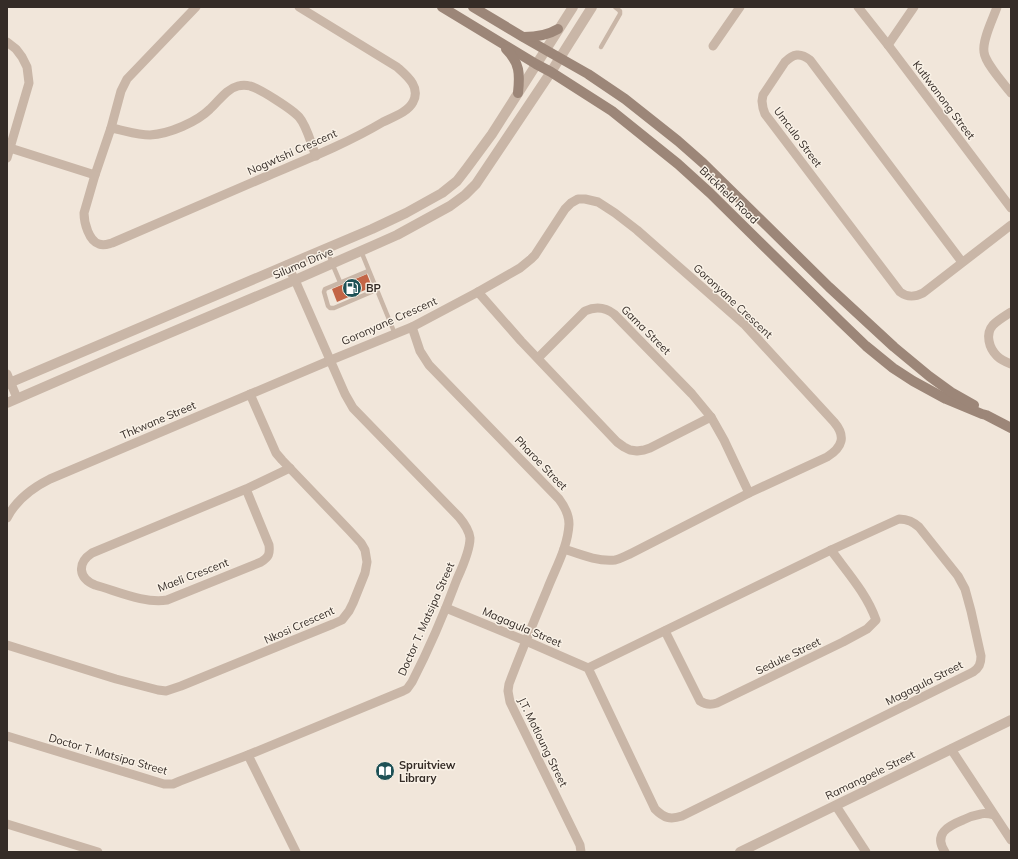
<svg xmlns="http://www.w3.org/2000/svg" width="1018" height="859" font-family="Mulish,sans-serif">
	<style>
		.building { fill: #c36546 }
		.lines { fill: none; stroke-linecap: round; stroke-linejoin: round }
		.service { stroke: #c9b6a7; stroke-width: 4.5 }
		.minor { stroke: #c9b6a7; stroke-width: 9 }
		.tertiary { stroke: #c9b6a7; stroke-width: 10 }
		.secondary { stroke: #9c8678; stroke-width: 10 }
		.labels { text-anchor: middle; stroke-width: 3; stroke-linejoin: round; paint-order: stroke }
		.street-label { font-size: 11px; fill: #352c27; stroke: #f9f1e6 }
		.poi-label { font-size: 11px; font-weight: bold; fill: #352c27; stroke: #f9f1e6; text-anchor: start }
	</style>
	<rect width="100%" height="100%" fill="#f1e6da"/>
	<polygon class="building" points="367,274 372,287 337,302 332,289"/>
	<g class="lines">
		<g class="service">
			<polyline points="601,47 620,14 620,11 615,7"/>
			<polyline points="326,249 340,282"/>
			<polyline points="361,251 395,334"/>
			<polyline points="368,271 325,289 324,292 328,306 330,308 334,308 376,290"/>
		</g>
		<g class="minor">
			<path d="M196,7L127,79L121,91L111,128L95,175L84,213C84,223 89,241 99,244C104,246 108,244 112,243C163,221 214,199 265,177C305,160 346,144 383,122C393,117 408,112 413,102C421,87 407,76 397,67L299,7"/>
			<polyline points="858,7 888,45 1011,208"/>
			<path d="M997,7C993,19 982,40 984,52C985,63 1004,84 1011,93"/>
			<polyline points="7,42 16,49 22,57 27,67 29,83 7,158"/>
			<polyline points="888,45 914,7"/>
			<polyline points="713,46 740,7"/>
			<path d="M111,128C123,130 137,135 150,135C169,134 197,122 210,109C219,101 226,89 238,86C242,85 246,85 250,86C259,88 293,110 299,117C307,126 311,144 316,156"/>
			<polyline points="10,148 95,175"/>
			<path d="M962,262L810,60C800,52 793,54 785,62L763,95L762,101L763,108L765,114L900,292C908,298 915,297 923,293L1011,225"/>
			<polyline points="478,292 521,341 617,442 624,447 630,450 637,451 644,450 650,448 711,417"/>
			<path d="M1011,312C1005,316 998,320 993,325C985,334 989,348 997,356C1001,360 1006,362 1011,364"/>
			<path d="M412,327L420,351L429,365L559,499C565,507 569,514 569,524C568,547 555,569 547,590C534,621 521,652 509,684L508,691L510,702L580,845L581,852"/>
			<path d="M538,358L585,311C596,306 605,307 614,314L692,394L711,417L724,440L749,493"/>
			<polyline points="7,374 17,398"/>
			<path d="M246,489L269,545C270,554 269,557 261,562L167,600C145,604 117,591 95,585C78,578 77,563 92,553L246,489L290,468"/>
			<path d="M7,518C16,500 32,488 50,479L331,360L412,327L478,292L520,268L531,259L535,255L565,209L571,203L578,199H585L598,202L615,213L637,230L744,324L834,422C846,436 843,447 827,457L749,493L630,554C625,556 620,559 615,560C598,562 579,554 564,549"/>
			<path d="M446,608L526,641L588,668L655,809C664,818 670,820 682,816L973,672C979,668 981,664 981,656L971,611L965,589L958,576L919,527C913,522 908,519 899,519L831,550L588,668"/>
			<path d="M665,631L700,701C706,705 711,705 717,703L843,642L867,629L876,620C867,594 847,572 831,550"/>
			<polyline points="7,645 116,679 158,690 166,691 181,686 333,624 342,620 349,611 353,603 365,573 367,562 365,550 361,543 349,530 282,460 276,453 250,394"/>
			<path d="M7,736L164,784H173L180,781L248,755L403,691L407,689L412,682C429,649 444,614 457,579C462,568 470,551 470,538C469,530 464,523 459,517L353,408L345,394L295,280L287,265"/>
			<polyline points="951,749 1011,840"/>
			<polyline points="248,755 296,852"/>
			<polyline points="836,806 866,852"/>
			<polyline points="7,824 98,852"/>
			<path d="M945,852C933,834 948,826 963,820C969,817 975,815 981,814C985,813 990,814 994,815"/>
		</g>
		<g class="tertiary">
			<polyline points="7,384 372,229 406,213 442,193 457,181 467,168 492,134 573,7"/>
			<polyline points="7,403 120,354 295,280 379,243 397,235 450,206 465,195 476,184 551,72 592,7"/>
			<polyline points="740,852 1011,720"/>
		</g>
		<g class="secondary">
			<polyline points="442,7 536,64 551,72 612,111 678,164 710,193 841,322 866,346 893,368 913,381 946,399 982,414 986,415 1011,428"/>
			<polyline points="473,7 523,37 588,74 625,99 678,141 703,163 829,287 894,347 929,376 951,392 974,405"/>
			<path d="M524,37C537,37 548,35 558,29"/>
			<path d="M506,49C520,63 520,74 518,93"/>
		</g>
	</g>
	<defs>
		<g id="fuel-disc" transform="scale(1)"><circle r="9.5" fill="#1e5156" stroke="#f9f1e6"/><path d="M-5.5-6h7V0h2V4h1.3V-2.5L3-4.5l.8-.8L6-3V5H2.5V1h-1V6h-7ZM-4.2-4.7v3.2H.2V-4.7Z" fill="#fff"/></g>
		<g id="library-disc" transform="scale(1)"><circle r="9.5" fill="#1e5156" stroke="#f9f1e6"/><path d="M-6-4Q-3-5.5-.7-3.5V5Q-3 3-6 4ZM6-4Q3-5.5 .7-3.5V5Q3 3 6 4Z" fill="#fff"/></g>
	</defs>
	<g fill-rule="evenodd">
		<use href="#fuel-disc" x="352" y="288"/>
		<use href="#library-disc" x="385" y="771"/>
	</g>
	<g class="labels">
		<g class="street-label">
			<text transform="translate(944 100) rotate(53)" y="4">Kutlwanong Street</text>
			<text transform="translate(798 137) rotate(53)" y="4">Umculo Street</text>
			<text transform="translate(292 152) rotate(-24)" y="4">Nogwtshi Crescent</text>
			<text transform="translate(729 195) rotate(44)" y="4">Brickfield Road</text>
			<text transform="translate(303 263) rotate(-23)" y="4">Siluma Drive</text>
			<text transform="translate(733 301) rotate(43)" y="4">Goronyane Crescent</text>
			<text transform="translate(389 321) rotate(-24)" y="4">Goronyane Crescent</text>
			<text transform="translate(646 330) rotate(45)" y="4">Gama Street</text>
			<text transform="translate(158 420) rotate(-23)" y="4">Thkwane Street</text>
			<text transform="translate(541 463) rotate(46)" y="4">Pharoe Street</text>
			<text transform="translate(193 575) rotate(-21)" y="4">Maeli Crescent</text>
			<text transform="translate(426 619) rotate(-66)" y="4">Doctor T. Matsipa Street</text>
			<text transform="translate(299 625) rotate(-24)" y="4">Nkosi Crescent</text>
			<text transform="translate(522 627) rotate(23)" y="4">Magagula Street</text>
			<text transform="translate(788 656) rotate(-26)" y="4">Seduke Street</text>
			<text transform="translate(924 683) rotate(-27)" y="4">Magagula Street</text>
			<text transform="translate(543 742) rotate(64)" y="4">J.T. Motloung Street</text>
			<text transform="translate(108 754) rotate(16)" y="4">Doctor T. Matsipa Street</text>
			<text transform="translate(870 775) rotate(-26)" y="4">Ramangoele Street</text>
		</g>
		<g class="poi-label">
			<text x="366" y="292">BP</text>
			<text x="399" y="769">Spruitview<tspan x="399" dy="13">Library</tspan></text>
		</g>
	</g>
	<rect width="1018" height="859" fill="none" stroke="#352c27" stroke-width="16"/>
</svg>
